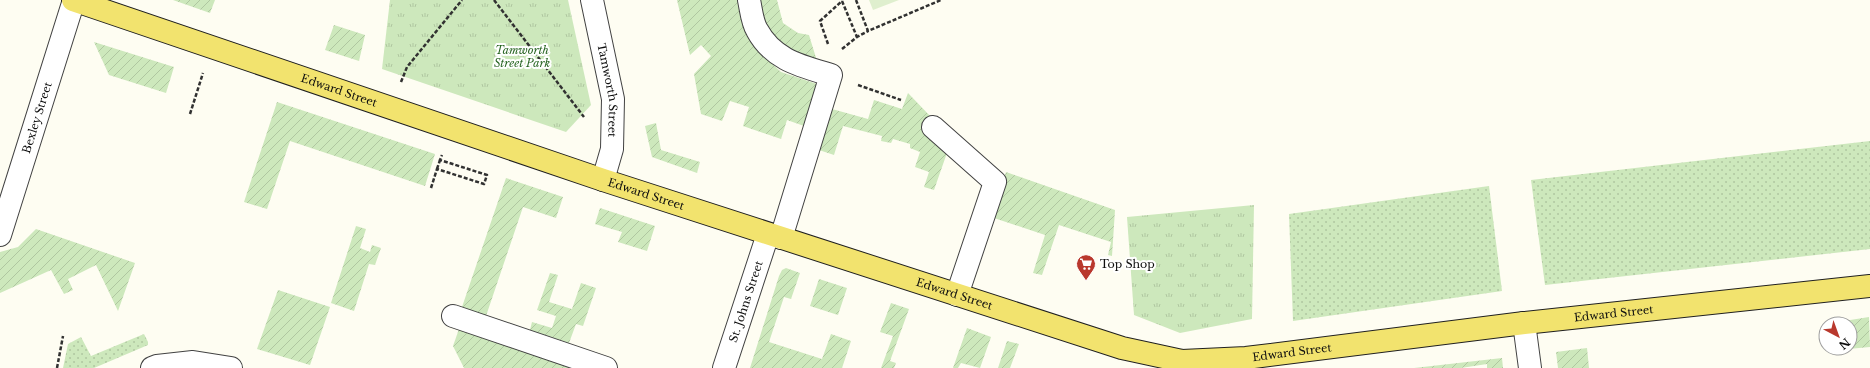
<svg xmlns="http://www.w3.org/2000/svg" width="1870" height="368" font-family="'Libre Baskerville',serif">
	<style>
		.grass { fill: url(#grass-dots) }
		.park { fill: url(#park-tufts) }
		.garden { fill: url(#garden-furrows) }
		.pitch { fill: #dfefce }
		.lines { fill: none; stroke-linecap: round; stroke-linejoin: round }
		.minor-casing { stroke: #424242; stroke-width: 24 }
		.major-casing { stroke: #202020; stroke-width: 24 }
		.path { stroke: #313131; stroke-width: 2.5; stroke-dasharray: 4 2; stroke-linecap: butt }
		.minor { stroke: #fff; stroke-width: 22 }
		.major { stroke: #f2e36e; stroke-width: 22 }
		.labels { text-anchor: middle; stroke-width: 4; stroke-linejoin: round; paint-order: stroke }
		.park-label { font-size: 11px; font-style: italic; fill: #276422; stroke: #fff }
		.street-label { font-size: 11px; fill: #0f0f0f; stroke: #fff }
		.poi-label { font-size: 11px; fill: #0f0f0f; stroke: #fff; text-anchor: start }
	</style>
	<defs>
		<pattern id="grass-dots" width="8" height="8" patternUnits="userSpaceOnUse"><rect width="8" height="8" fill="#cde8bc"/><path d="M2 2h.1M6 6h.1" fill="none" stroke="#afc6a0" stroke-width="1.8" stroke-linecap="round"/></pattern>
		<pattern id="park-tufts" width="24" height="20" patternUnits="userSpaceOnUse"><rect width="24" height="20" fill="#cde8bc"/><path d="M3 7l-1-3M5 7V3M7 7l1-3M15 17l-1-3M17 17v-4M19 17l1-3" fill="none" stroke="#afc6a0"/></pattern>
		<pattern id="garden-furrows" width="10" height="10" patternUnits="userSpaceOnUse"><rect width="10" height="10" fill="#cde8bc"/><path d="M-1 1l2-2M0 10L10 0M9 11l2-2" fill="none" stroke="#afc6a0"/></pattern>
	</defs>
	<rect width="100%" height="100%" fill="#fefdf2"/>
	<g class="grass">
		<polygon points="1870,141 1870,249 1545,285 1531,180"/>
		<polygon points="1489,186 1502,291 1293,321 1289,214"/>
		<polygon points="144,334 148,342 148,345 94,368 63,368 68,344 81,337 91,356"/>
	</g>
	<g class="park">
		<polygon points="390,0 568,0 591,105 566,132 382,69"/>
		<polygon points="1254,205 1252,319 1180,333 1134,315 1127,217"/>
	</g>
	<g class="garden">
		<polygon points="173,0 215,0 210,13"/>
		<polygon points="677,0 740,0 766,58 781,72 817,84 804,126 787,120 781,139 743,126 749,107 730,101 722,121 701,114 694,74 711,56 701,45 690,55"/>
		<polygon points="756,0 777,0 783,23 798,33 809,35 817,61 795,58 762,26"/>
		<polygon points="334,25 365,35 359,61 325,50"/>
		<polygon points="94,42 174,67 166,93 109,75"/>
		<polygon points="908,93 932,118 948,150 934,190 924,187 929,172 915,167 920,152 910,148 910,144 893,139 891,143 881,141 882,136 843,126 834,155 819,150 832,109 868,119 874,100 902,109"/>
		<polygon points="277,102 435,154 425,186 290,141 267,209 244,202"/>
		<polygon points="656,123 661,150 700,162 697,173 652,157 645,126"/>
		<polygon points="1006,172 1115,210 1112,256 1108,255 1111,242 1059,225 1042,275 1033,273 1045,235 991,217"/>
		<polygon points="506,178 563,197 556,218 523,207 486,316 462,307"/>
		<polygon points="600,208 655,226 647,251 618,242 622,232 595,224"/>
		<polygon points="356,226 366,229 360,248 370,252 372,245 381,248 375,265 369,264 354,311 331,303"/>
		<polygon points="36,229 135,263 118,311 96,265 68,279 73,290 64,294 51,270 0,293 0,252 18,247"/>
		<polygon points="786,268 800,273 791,299 784,297 769,342 822,359 831,334 851,341 842,368 750,368 779,276 782,270"/>
		<polygon points="550,273 558,275 549,302 572,309 581,283 596,288 583,326 576,324 569,343 530,330 532,322 552,328 556,316 537,310"/>
		<polygon points="819,279 847,288 838,315 810,306"/>
		<polygon points="278,290 330,307 310,365 257,349"/>
		<polygon points="891,303 909,309 890,361 896,363 894,368 881,368 893,336 880,332"/>
		<polygon points="1869,317 1870,347 1848,349 1850,348 1850,324 1845,324 1844,321"/>
		<polygon points="967,328 991,337 980,368 961,363 958,368 953,368"/>
		<polygon points="459,329 575,368 464,368 453,346"/>
		<polygon points="1007,341 1019,344 1010,368 998,368"/>
		<polygon points="1587,348 1589,368 1558,368 1556,352"/>
		<polygon points="1502,358 1503,368 1487,368 1487,364 1461,368 1414,368"/>
	</g>
	<polygon class="pitch" points="869,0 899,0 873,10"/>
	<g class="lines">
		<g class="minor-casing">
			<g id="minor">
				<path id="s1" d="M592,0L613,99L612,149L603,180"/>
				<path d="M749,0C751,9 752,22 757,30C773,60 801,66 831,75L781,238"/>
				<polyline points="933,127 995,182 957,295"/>
				<path id="s2" d="M0,235L74,0"/>
				<polyline points="453,316 606,368"/>
				<polyline points="1524,323 1530,368"/>
				<polyline points="152,368 157,366 193,362 231,368"/>
				<path id="s3" d="M724,368L768,234"/>
			</g>
		</g>
		<g class="major-casing">
			<g id="major">
				<path id="s4" d="M73,0L603,180L1122,348L1182,361L1246,358L1524,323L1870,286"/>
			</g>
		</g>
		<g class="path">
			<polyline points="494,0 584,117"/>
			<polyline points="856,0 868,31 941,0"/>
			<polyline points="842,1 857,37"/>
			<polyline points="828,44 820,21 842,1"/>
			<polyline points="842,49 857,37 868,31"/>
			<polyline points="401,82 407,67 462,0"/>
			<polyline points="858,85 901,100"/>
			<polyline points="190,114 203,73"/>
			<polyline points="437,169 440,160"/>
			<polyline points="431,188 437,169 484,184 487,175 440,160 442,155"/>
			<polyline points="57,368 63,336"/>
		</g>
		<use href="#minor" class="minor"/>
		<use href="#major" class="major"/>
	</g>
	<defs>
		<g id="supermarket-pin" transform="scale(1)"><path d="M0 17L-7.5 6A9.5 9.5 0 1 1 7.5 6Z" fill="#b9382d" stroke="#fff"/><path d="M-6-5.5h2.5l.6 2H6L4.5 2H-2.5L-4.4-4H-6ZM-1.5 3.2a1.3 1.3 0 1 0 .1 0ZM3 3.2a1.3 1.3 0 1 0 .1 0Z" fill="#fff"/></g>
	</defs>
	<g fill-rule="evenodd">
		<use href="#supermarket-pin" x="1086" y="264"/>
	</g>
	<g class="labels">
		<g class="park-label">
			<text x="522" y="54">Tamworth<tspan x="522" dy="13">Street Park</tspan></text>
		</g>
		<g class="street-label">
			<text dy="4" stroke="none"><textPath href="#s4" startOffset="281">Edward Street</textPath></text>
			<text dy="4" stroke="none"><textPath href="#s1" startOffset="92">Tamworth Street</textPath></text>
			<text dy="4" stroke="none"><textPath href="#s2" startOffset="123">Bexley Street</textPath></text>
			<text dy="4" stroke="none"><textPath href="#s4" startOffset="605">Edward Street</textPath></text>
			<text dy="4" stroke="none"><textPath href="#s4" startOffset="929">Edward Street</textPath></text>
			<text dy="4" stroke="none"><textPath href="#s3" startOffset="70">St. Johns Street</textPath></text>
			<text dy="4" stroke="none"><textPath href="#s4" startOffset="1601">Edward Street</textPath></text>
			<text dy="4" stroke="none"><textPath href="#s4" startOffset="1277">Edward Street</textPath></text>
		</g>
		<g class="poi-label">
			<text x="1100" y="268">Top Shop</text>
		</g>
	</g>
	<g transform="translate(1838 336) rotate(139)"><circle r="19" fill="#ffffff" stroke="#9f9f9f"/>
	<path d="M0-3L7 15L0 10L-7 15Z" fill="#b9382d"/>
	<text y="-6" font-size="11" font-weight="bold" text-anchor="middle" fill="#0f0f0f">N</text>
	</g>
</svg>
